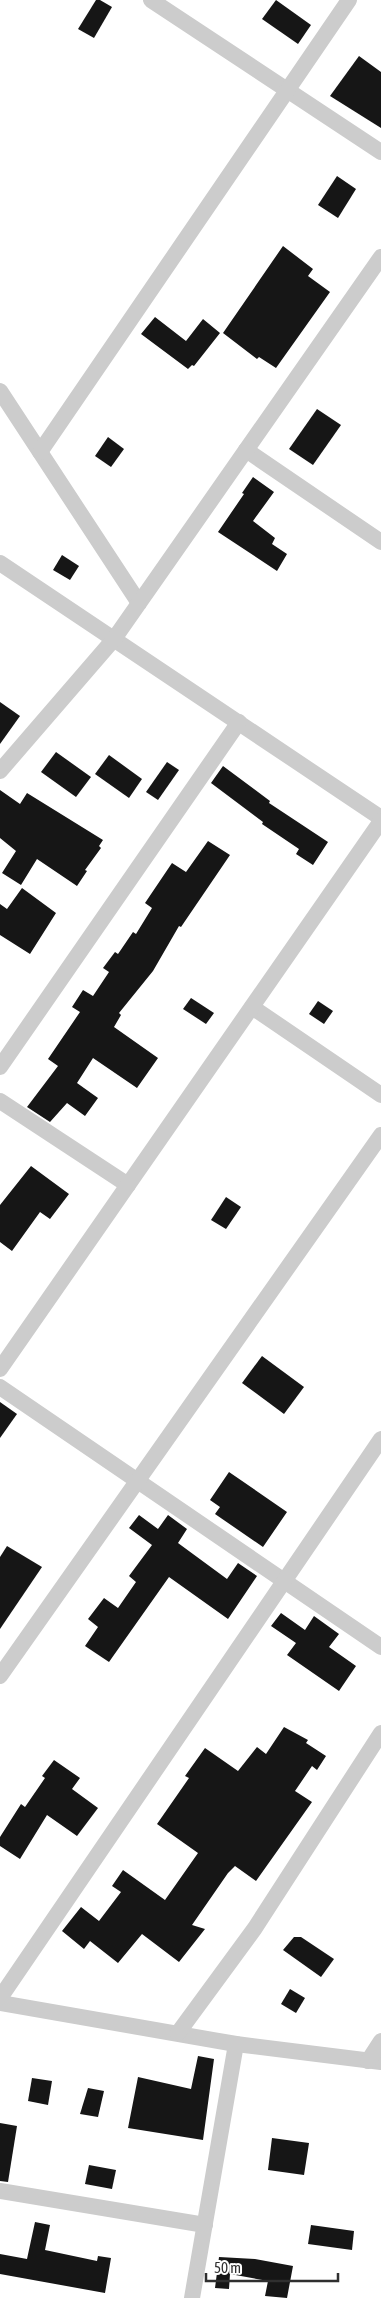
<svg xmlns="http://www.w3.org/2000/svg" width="381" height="2298" font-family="'Asap Condensed',sans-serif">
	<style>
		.building { fill: #161616 }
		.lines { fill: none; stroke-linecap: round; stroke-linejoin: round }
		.street { stroke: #ccc; stroke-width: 16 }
	</style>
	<rect width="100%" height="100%" fill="#fff"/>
	<g class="building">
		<polygon points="96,0 100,0 112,7 94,38 78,29"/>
		<polygon points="276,0 311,25 298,44 262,19"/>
		<polygon points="359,56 381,72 381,128 330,96"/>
		<polygon points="337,176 356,189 338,218 318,205"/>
		<polygon points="283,246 313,269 308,276 330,292 276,368 259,357 257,359 223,333"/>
		<polygon points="155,317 186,341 203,319 220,333 194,366 192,365 188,369 141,334"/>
		<polygon points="317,409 341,425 313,465 289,449"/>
		<polygon points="108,437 124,449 111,467 95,456"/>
		<polygon points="253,477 274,492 253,521 275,538 272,544 287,554 277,571 218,532 244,494 242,493"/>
		<polygon points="62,555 79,566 70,580 53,570"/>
		<polygon points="0,702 20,716 0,744"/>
		<polygon points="56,752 91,777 76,797 41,772"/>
		<polygon points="109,755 142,779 129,798 95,774"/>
		<polygon points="167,762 179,770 158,800 146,792"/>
		<polygon points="223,766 270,801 269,803 328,842 313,865 296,854 299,849 262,824 263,822 211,783"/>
		<polygon points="0,790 20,804 27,793 103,840 99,846 101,848 85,870 87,871 77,886 37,859 21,885 2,873 16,851 0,838"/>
		<polygon points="208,841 230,855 181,927 179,926 153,971 119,1013 121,1015 114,1027 158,1058 137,1088 93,1058 77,1083 98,1098 85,1116 67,1103 50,1122 27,1107 58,1066 48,1059 80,1012 72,1007 83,990 93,996 109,972 103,968 115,952 118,954 133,932 136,934 152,908 145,903 172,863 186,872"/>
		<polygon points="22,888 56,913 30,954 0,935 0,904 7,909"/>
		<polygon points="191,998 214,1013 206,1024 183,1009"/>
		<polygon points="318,1001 333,1011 324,1024 309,1014"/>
		<polygon points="31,1166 69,1194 50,1219 40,1212 12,1251 0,1242 0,1205"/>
		<polygon points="226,1197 241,1207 226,1229 211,1220"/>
		<polygon points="262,1356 304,1387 284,1414 242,1383"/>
		<polygon points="0,1402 17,1414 0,1438"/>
		<polygon points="229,1472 287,1512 263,1547 215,1514 220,1507 210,1500"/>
		<polygon points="139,1515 158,1529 168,1515 187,1529 178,1543 227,1579 238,1563 257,1576 228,1619 169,1577 109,1662 85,1646 98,1627 88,1619 104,1598 118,1608 136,1582 129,1576 152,1545 129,1528"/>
		<polygon points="7,1546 42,1567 0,1629 0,1557"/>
		<polygon points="281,1613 305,1630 314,1616 339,1634 329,1647 356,1666 339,1691 287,1655 296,1643 271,1626"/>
		<polygon points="284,1727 308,1740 306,1743 326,1756 317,1770 312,1766 295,1791 312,1802 256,1881 235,1866 228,1873 192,1925 205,1929 179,1962 142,1934 118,1963 90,1941 84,1949 62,1931 81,1907 99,1921 121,1892 112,1886 123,1870 165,1900 198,1853 157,1824 189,1778 185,1776 205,1748 238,1771 257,1747 266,1754"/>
		<polygon points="54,1760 80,1778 72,1789 98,1808 77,1836 47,1815 20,1859 0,1846 0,1837 21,1804 25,1807 45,1778 42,1776"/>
		<polygon points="294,1937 301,1937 334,1959 321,1977 283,1950"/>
		<polygon points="290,1989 305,1998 296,2013 281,2004"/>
		<polygon points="198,2056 214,2059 203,2140 128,2128 138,2077 191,2089"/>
		<polygon points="32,2078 52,2081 48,2105 28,2101"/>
		<polygon points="88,2088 104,2091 98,2117 80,2114"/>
		<polygon points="0,2123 17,2126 8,2182 0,2181"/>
		<polygon points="272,2138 309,2143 304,2175 268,2170"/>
		<polygon points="89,2165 116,2170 112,2189 85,2184"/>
		<polygon points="35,2222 50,2225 45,2250 97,2261 98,2256 111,2258 105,2293 0,2274 0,2254 27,2259"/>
		<polygon points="311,2225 354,2231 352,2250 308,2244"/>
		<polygon points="219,2257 255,2259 293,2266 287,2298 265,2296 268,2281 230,2274 229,2289 215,2288"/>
	</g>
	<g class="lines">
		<g class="street">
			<polyline points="151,0 381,152"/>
			<polyline points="0,391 139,603"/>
			<polyline points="246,450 381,542"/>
			<polyline points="40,452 349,0"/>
			<polyline points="0,563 381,818"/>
			<polyline points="0,771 114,639 381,257"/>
			<polyline points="252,1007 381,1095"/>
			<polyline points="0,1067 239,722"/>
			<polyline points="0,1101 128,1185"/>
			<polyline points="0,1369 381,821"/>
			<polyline points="0,1387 381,1647"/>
			<polyline points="0,1676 381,1135"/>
			<polyline points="0,1998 381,1439"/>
			<polyline points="0,2003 236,2044 381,2062"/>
			<polyline points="178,2033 255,1928 381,1733"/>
			<polyline points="368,2061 381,2041"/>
			<polyline points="0,2191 205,2225"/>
			<polyline points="192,2298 236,2044"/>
		</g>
	</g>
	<path d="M206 2273v8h132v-8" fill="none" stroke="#2f2f2f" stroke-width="2.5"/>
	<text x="214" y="2273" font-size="15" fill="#2f2f2f" stroke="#ffffff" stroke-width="4" paint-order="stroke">50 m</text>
</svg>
